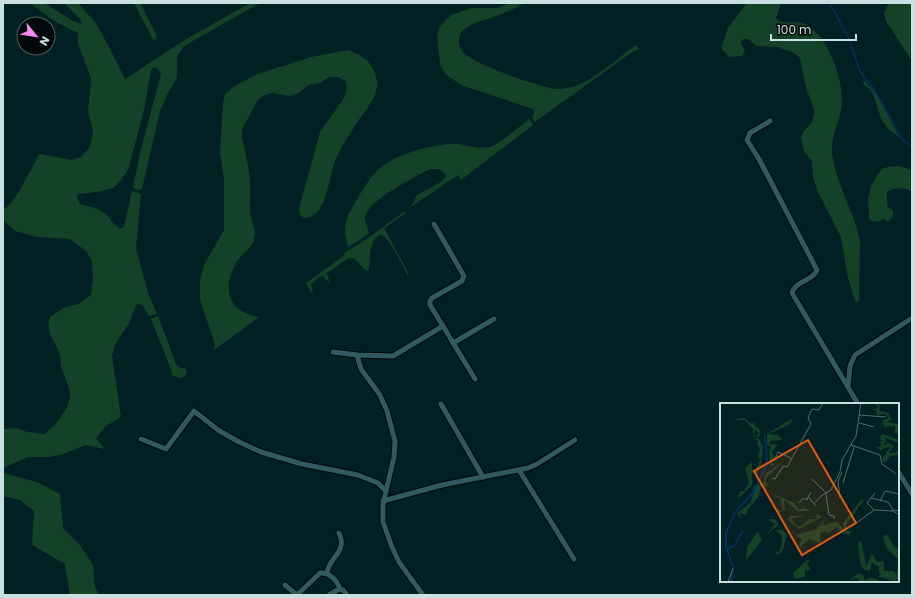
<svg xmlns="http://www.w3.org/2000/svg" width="915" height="598" font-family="Poppins,sans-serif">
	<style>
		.green { fill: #134228 }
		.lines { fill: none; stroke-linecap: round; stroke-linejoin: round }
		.stream { stroke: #032f60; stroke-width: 1.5 }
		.street-casing { stroke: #00080b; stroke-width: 7 }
		.street { stroke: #2f5a5f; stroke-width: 5 }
		.inset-river { fill: none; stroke: #032f60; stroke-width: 2 }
		.inset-road { fill: none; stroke: #506d6f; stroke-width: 1 }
		.view { fill: #e8590c; fill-opacity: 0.15; stroke: #e8590c; stroke-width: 2 }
		.inset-edge { fill: none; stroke: #c9e0e2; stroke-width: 2 }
	</style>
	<rect width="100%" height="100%" fill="#002023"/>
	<g class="green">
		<path d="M31,3H44L75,22L82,24L80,19L64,3H78L95,22L107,43L125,79L183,41L250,3H260L184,46L177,56V78L168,93L160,111L142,189L138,190L133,188L140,153L161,74L158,69L154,67L151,70L144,110L128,170L121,180L113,188L97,192L78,194L77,198L80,204L98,209L107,215L113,223L120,229L124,227L132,191L141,194L136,248L148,293L157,314L149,316L143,306L139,304L136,305L129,323L115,345L112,356L121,417L106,426L96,438L105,449L85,445L64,454L49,457H28L3,468V429L17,428L27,432L45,434C55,425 69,410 70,396C71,390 64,376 62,370C60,363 61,355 58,349C51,336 46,332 50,317L65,307L79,304L91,295L93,280L92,261L86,251L70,239L37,237L15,231L3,220V210C15,204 32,167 39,154L72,160L81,157L90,147L93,131L88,111L91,78L78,43V33C61,26 44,15 31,3Z"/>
		<polygon points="134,3 140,3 156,34 156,40 152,38"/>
		<path d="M510,3H524C517,8 507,12 499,15C487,20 469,22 461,33C458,38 458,46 462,51C470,63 541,88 557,89C562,89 568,88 572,87C590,83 620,57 636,45L639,49L632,52L535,122L532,118L534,113L533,109L461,85L445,74L440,65L437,36L440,26L451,15L472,8H498Z"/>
		<path d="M747,3H781L776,18C782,26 796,20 805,24C811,26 817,33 821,38C834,56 845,87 841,110C838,125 831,137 832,152C835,181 852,208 859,236L860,244L859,301L856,303L848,278L841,237L818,192L813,177L812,161L804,152L801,138L803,132L812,122L814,114V109L806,88L800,58L794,53L777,47L756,46L749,39H744L740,42L745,50L742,56L729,57L721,48L728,28Z"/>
		<polygon points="889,3 912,3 912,61 886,21 884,13"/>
		<path d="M348,50C357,53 367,58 372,67C375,73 378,80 377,87C375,101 363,113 356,124C349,135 341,147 336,159C328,176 328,218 304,218L300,215L299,209L320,132L344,98L347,87L345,81L338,77H330L319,83L309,85L298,93L290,96L272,93L263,96L258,100L242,129V137C245,152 250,169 250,185C251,194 249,203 250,212C251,221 257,231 254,239C252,248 243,253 237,261C235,264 234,268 232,272C222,296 235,313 259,317L214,350L215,344L200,300V281L204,265L224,230V180L220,152L223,104L225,94L233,87L255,75L311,57Z"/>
		<path d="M863,79L877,95L900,138C895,134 887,129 884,123C876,112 877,91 864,85Z"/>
		<path d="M529,119L533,125L461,180L458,175L411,207L417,195L441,182L446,176L444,173L438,169H430C415,177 368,200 365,217C365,222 368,228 369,233L360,240L348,247C342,225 345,220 356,201C362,191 368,180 377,171C395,154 426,146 450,144C463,142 476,150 489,147C496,146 522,125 529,119Z"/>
		<path d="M899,166L912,170V192C905,187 894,187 887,192V206L893,211V216L888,222L883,218L880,221L874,222L869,219L868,200L871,186L878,174L882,169L888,167Z"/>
		<path d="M405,211L406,213L384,228L409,274L407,275L406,272C400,261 391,240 381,234C369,240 370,256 369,269L368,271L365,270L354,258L347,259L327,273L330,284L323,276L318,278L311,284L313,296L306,283L342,257L347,251L361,243Z"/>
		<polygon points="158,316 176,364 181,368 187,369 185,376 180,378 173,376 169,364 151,319"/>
		<polygon points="3,473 37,482 60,494 63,528 79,544 93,565 95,587 99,595 70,595 65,564 32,545 34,511 20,500 3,496"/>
	</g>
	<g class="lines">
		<polyline class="stream" points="830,3 850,41 859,69 866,80 874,89 902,139 912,147"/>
		<g class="street-casing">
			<g id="street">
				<path d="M770,121L750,133L747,140L759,159L817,270C813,281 795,281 792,293L858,404"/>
				<polyline points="434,224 464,276 462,281 432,298 430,301 430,305 443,326"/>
				<polyline points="453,343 494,319"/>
				<polyline points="333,352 357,355 393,356 443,326 475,379"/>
				<polyline points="357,355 361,369 380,395 387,411 395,441 394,457 383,504 383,522 392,547 399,562 423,595"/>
				<polyline points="848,387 850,366 855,355 912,318"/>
				<polyline points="441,404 483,477"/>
				<polyline points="141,439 166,449 194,411 218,430 239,442 261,452 302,464 358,475 378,483 386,491"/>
				<polyline points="519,470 574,559"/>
				<polyline points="898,471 912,494"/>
				<polyline points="383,501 442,485 528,468 537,464 575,440"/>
				<path d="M327,573C329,556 348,553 339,533"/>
				<polyline points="285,585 297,595"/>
				<path d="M297,595L320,573C329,572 337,580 340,589"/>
				<polyline points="329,595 339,589 343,590 347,595"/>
			</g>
		</g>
		<use href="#street" class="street"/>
	</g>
	<g transform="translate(720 403)">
		<rect width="179" height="179" fill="#002023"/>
		<path d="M155,0L160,2L159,8L169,10L171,16L167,19L178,21L179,31L175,30V23L165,24L162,18L168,15L166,11L157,12L156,7H152L158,5ZM24,15L32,21L34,19L39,21L35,19L34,22L41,28L39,34H34L39,30L35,26L33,37V26L25,17H12ZM73,15L70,21L49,31L58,32L62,37L49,38L50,41L58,42L52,48L54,55L51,60L56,61L51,63L49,49L51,44L47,41V31ZM162,31L179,37V40L164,34L166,38L163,43L168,40L174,43L169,50H176L179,44L178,52L170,53L166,59H163V55L171,43L160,47L156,44H160L161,40L159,39L163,38L160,36ZM34,36L37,35L39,36L43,44L41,62L37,71L32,70V82L18,96L20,88H24L29,80L25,65L32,59V66L35,68L40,58L38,52L40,46L37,41L38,38ZM64,58L45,76L48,84L41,83L39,93L28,106L26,113L21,110L19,112L23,115L19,114L18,109L30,100L36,84L27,98L21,104L17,107L14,113L17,107L32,90L34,83L43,80L45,71ZM53,91L74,100L79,106H83L80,104L82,105L85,100L83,105L92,108H78L64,97L65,107L59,110L53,104L62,108L61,96ZM142,96L144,97L126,122L127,127L132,129L129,132L121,129L117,124L109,130L104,128L100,131L101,141L89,136L81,143L80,150V143L77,147L82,136L58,122L46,133L55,121L48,117L50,116H55L59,122L76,132L97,126L106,115L102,123L117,118L124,127L123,120ZM97,111L102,114L79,126L68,117L70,113L85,112L71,116L77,123H81L90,116H96ZM61,126L67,131L63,147L57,152L55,148L59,149L62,140L61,131L56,128ZM38,128L42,137L26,157L27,144ZM167,131L174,144L179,146V175L175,179L162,174H157L161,172L159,169V164L152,159L150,168L143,166L140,160L138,141L141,137L146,163L152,151L157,159L164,158V168H174L177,171L178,156L167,146L163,134ZM87,157H90L87,161L91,167H85V174L75,176L73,170ZM139,170L144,173V177L152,174L162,179H138V175L129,177Z" fill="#134228"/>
		<path class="inset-river" d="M7,146L15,142L23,128M13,164L6,144V130L16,108L32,91L47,62L45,30M11,179L13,167"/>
		<path class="inset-road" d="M139,12L166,14M139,20L154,24M131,42L160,52L162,61L176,71M55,55L58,49L71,55M52,75L55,76L63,63L67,64L91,21L88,15L92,6L99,7L103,0M92,76L107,91M123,80L134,44M91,89L88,94L96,103M106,91L109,112L114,113V116M120,95L118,78L122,69M151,95L168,99L173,107L179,108M160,98L165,88L179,91M79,100L83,95L87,97L88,94M95,100L101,93L111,87L120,69L122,57L136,33L141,0M154,107L147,100L155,90M131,124L154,107L173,108L179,112M8,179L13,165"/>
		<path class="view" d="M88,37L136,120L82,152L34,68Z"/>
		<rect width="179" height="179" class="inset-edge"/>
	</g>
	<rect width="915" height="598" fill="none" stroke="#c9e0e2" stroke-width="8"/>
	<g transform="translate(36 36) rotate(120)"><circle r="19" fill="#00080a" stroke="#505e60"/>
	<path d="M0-3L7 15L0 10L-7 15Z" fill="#f489ef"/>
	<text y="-6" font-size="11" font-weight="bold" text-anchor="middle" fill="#c9e0e2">N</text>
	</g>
	<path d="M771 34v6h85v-6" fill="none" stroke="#c9e0e2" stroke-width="2"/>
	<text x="777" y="34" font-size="12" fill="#c9e0e2" stroke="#00080a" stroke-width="3" paint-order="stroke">100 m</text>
</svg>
